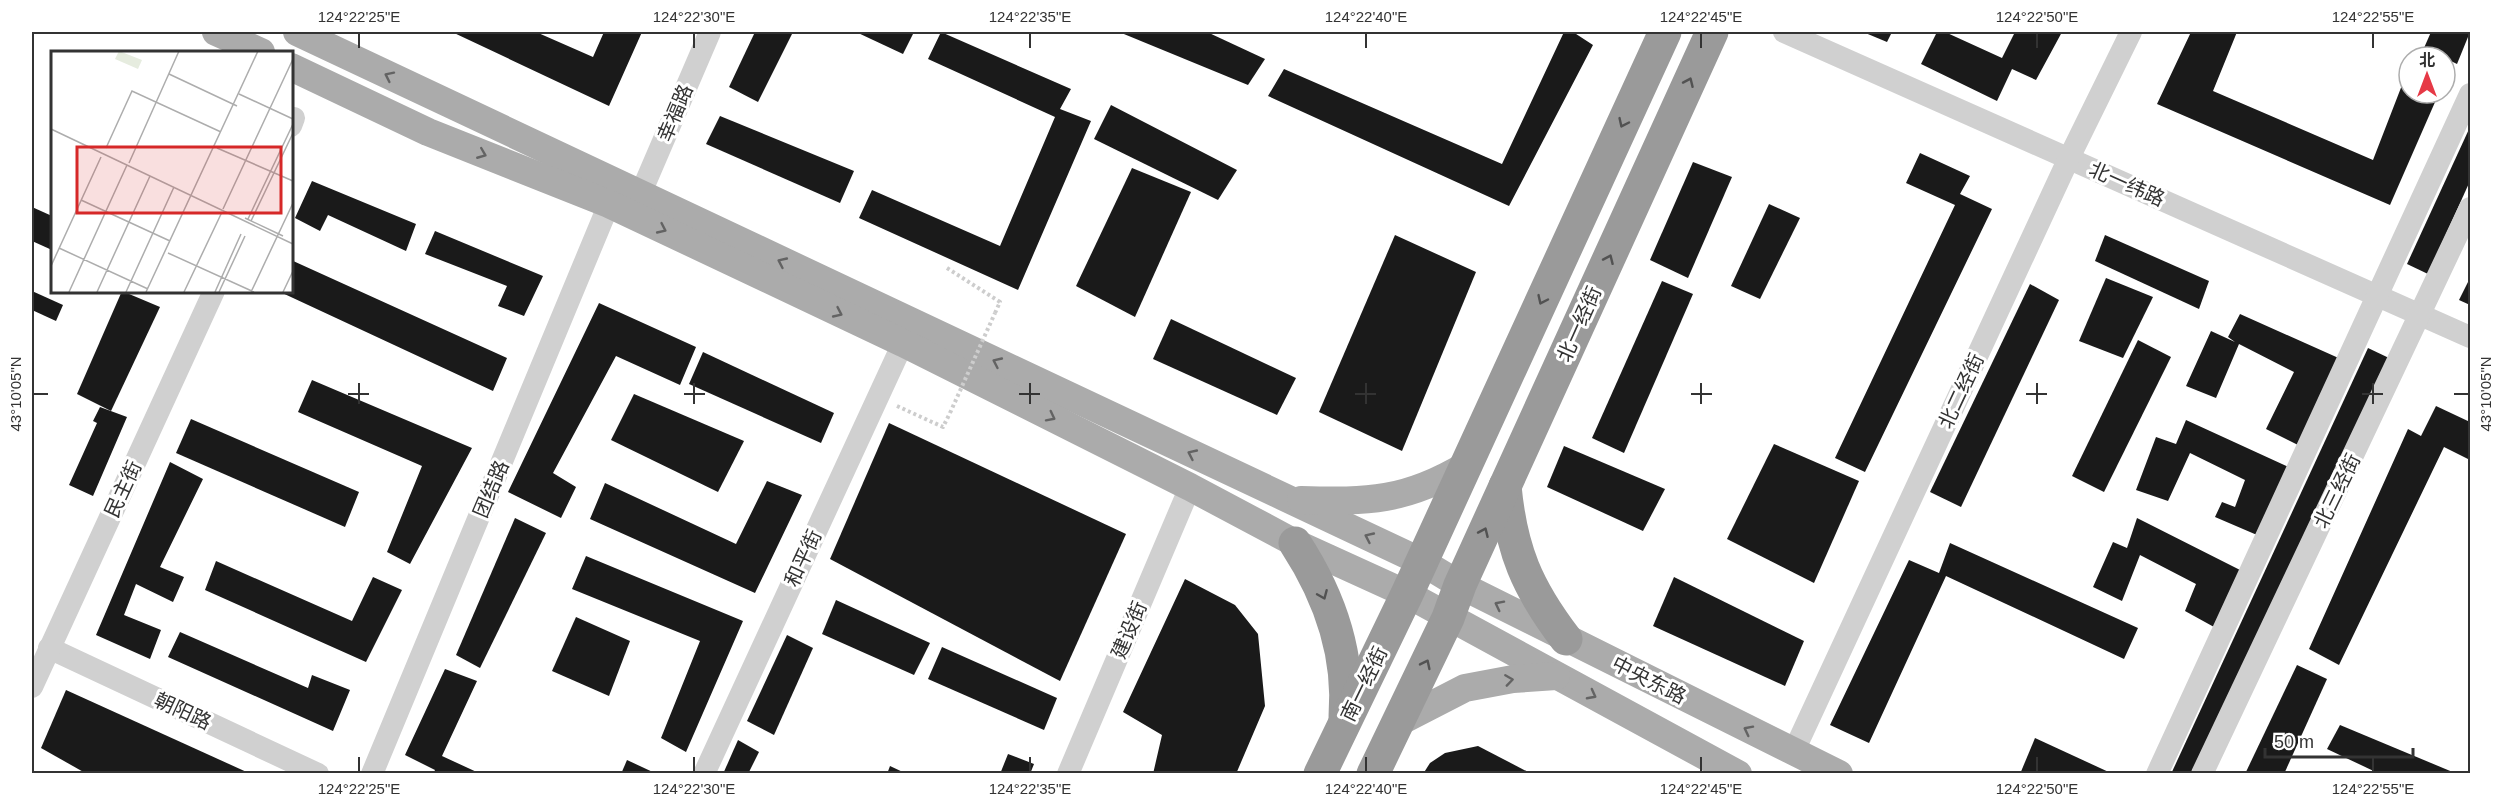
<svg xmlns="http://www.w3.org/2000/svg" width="2502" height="805" font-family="Helvetica,'Noto Sans SC',sans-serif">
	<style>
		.building { fill: #1a1a1a }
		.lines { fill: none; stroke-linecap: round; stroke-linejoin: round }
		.path { stroke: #cdcdcd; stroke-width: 4; stroke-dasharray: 3 3; stroke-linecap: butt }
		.minor { stroke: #d0d0d0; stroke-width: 22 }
		.major { stroke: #ababab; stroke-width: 28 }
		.highway { stroke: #9a9a9a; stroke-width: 33 }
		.path-bridge { stroke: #cdcdcd; stroke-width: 4; stroke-dasharray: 3 3; stroke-linecap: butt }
		.oneway { stroke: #636363 }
		.oneway2 { stroke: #525252 }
		.ticks { fill: none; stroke: #333; stroke-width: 2 }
		.labels { text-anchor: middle; stroke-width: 6; stroke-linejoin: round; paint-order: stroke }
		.street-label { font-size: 20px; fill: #333; stroke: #fff }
		.inset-road { fill: none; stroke: #adadad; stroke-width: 1.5 }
		.view { fill: #d62828; fill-opacity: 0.15; stroke: #d62828; stroke-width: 3 }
		.inset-edge { fill: none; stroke: #333; stroke-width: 3 }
		.neatline { fill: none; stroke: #333; stroke-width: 2 }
		.ticks-label { font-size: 15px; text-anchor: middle; fill: #333 }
	</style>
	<rect width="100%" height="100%" fill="#fff"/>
	<g class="building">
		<polygon points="452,32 536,32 593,57 604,32 642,32 609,106"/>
		<polygon points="755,32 793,32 758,102 729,87"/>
		<polygon points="856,32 914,32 903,54"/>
		<polygon points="941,32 1071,89 1060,109 1091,121 1018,290 859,218 872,190 1000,246 1055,117 928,59"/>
		<polygon points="1119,32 1207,32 1265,59 1248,85"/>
		<polygon points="1564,32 1573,32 1593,45 1509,206 1268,96 1284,69 1502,164"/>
		<polygon points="1863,32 1892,32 1887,42"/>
		<polygon points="1937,32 1945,32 2002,58 2015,32 2062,32 2036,80 2012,69 1997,101 1921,64"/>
		<polygon points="2191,32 2237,32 2213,91 2373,160 2409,67 2409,93 2439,93 2390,205 2157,104"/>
		<polygon points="2431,32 2470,32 2457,64 2424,48"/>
		<polygon points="1111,105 1237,170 1218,200 1094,139"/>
		<polygon points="720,116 854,171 840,203 706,144"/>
		<polygon points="2470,127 2470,181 2428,274 2407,264"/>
		<polygon points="1920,153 1970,176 1960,194 1992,209 1865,472 1835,458 1955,205 1906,183"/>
		<polygon points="1693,162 1732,177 1688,278 1650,260"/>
		<polygon points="1132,168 1191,192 1135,317 1076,286"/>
		<polygon points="312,181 416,224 406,251 328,215 320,231 295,218"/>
		<polygon points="1769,204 1800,218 1760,299 1731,286"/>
		<polygon points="32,207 52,216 52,250 32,241"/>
		<polygon points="435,231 543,276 524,316 498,306 507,286 425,254"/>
		<polygon points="1395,235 1476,272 1402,451 1319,412"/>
		<polygon points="2105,235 2209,281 2199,309 2095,261"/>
		<polygon points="291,260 507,358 493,391 278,291 291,291"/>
		<polygon points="2106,278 2153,297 2123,358 2079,341"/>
		<polygon points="2470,278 2470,305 2459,300"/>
		<polygon points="1662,281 1693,294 1624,453 1592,438"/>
		<polygon points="2030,284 2059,300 1961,507 1930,492"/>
		<polygon points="32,291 63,305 56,321 32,310"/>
		<polygon points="122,291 160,307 111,411 77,394"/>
		<polygon points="599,303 696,347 680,385 616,356 553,473 576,487 561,518 508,492"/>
		<polygon points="2240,314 2343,360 2300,446 2266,429 2294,372 2239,344 2216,398 2186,386 2211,331 2235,342 2228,337"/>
		<polygon points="1171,319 1296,378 1277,415 1153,359"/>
		<polygon points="2138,340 2171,357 2104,492 2072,476"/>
		<polygon points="2368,348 2389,358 2192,774 2171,774"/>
		<polygon points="703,352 834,413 821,443 689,384"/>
		<polygon points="312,380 472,448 410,564 387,552 422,466 298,412"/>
		<polygon points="634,394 744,441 718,492 611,440"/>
		<polygon points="2436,406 2470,422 2470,460 2444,447 2339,665 2309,649 2408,429 2421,436"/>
		<polygon points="100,407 127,417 93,496 69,485 97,423 93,421"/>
		<polygon points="191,419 359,492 345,527 176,453"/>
		<polygon points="2186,420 2291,468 2257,535 2215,517 2222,502 2235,507 2245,480 2190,453 2168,501 2136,490 2156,437 2176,444"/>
		<polygon points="889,423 1126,534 1060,681 830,559"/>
		<polygon points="1774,444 1859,481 1814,583 1727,539"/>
		<polygon points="1564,446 1665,489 1643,531 1547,487"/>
		<polygon points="170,462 203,479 160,567 184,577 173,602 136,584 124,615 161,630 150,659 96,635"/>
		<polygon points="767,481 802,495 755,593 590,519 605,483 736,544"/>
		<polygon points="515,518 546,533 480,668 456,655"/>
		<polygon points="2137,518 2246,573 2214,627 2185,611 2196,584 2140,555 2122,601 2093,587 2113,542 2127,548"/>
		<polygon points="1950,543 2138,628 2124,659 1946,576 1869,743 1830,725 1909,560 1939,573"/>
		<polygon points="586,556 743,621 686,752 661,738 700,641 572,589"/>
		<polygon points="216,561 352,621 373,577 402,590 366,662 205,590"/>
		<polygon points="1674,577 1804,641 1785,686 1653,626"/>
		<polygon points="1185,579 1235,605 1258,634 1265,706 1236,774 1153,774 1162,735 1123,712"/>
		<polygon points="836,600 930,643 914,675 822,634"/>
		<polygon points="576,617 630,641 609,696 552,671"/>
		<polygon points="180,632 308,688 312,675 350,690 333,731 168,657"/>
		<polygon points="787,635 813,648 774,735 747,721"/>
		<polygon points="942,647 1057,698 1044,730 928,679"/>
		<polygon points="2297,665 2327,679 2284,774 2245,774"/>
		<polygon points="445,669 477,681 442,756 481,774 433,774 435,770 405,755"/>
		<polygon points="66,690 251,774 87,774 41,748"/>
		<polygon points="2340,725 2455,773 2455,774 2380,774 2327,749"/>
		<polygon points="2035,738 2113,774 2020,774"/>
		<polygon points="738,740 759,752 748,774 723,774"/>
		<polygon points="1478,746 1532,774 1423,774 1430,763 1445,753"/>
		<polygon points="1008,754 1034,764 1030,774 1000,774"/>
		<polygon points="627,760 657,774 621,774"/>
		<polygon points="890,766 907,774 887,774"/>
	</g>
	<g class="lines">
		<g class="path">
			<polyline points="947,268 1000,302 995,313"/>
			<polyline points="897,406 943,427 950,413"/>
		</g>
		<g class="minor">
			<polyline points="1784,32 2470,337"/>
			<polyline points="291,126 294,118"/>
			<polyline points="640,195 710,32"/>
			<polyline points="49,648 318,774"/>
			<polyline points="32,687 214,291"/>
			<polyline points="1793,753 2069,158 2131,32"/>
			<polyline points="372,774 609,204"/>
			<polyline points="704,774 903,343"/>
			<polyline points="1068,774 1190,487"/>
			<polyline points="2157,774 2470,94"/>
			<polyline points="2202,774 2470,208"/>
		</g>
		<g class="major">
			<polyline points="216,32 261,52"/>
			<polyline points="297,32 1422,562 1460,585 1839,774"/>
			<polyline points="291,67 428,132 609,204 903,343 1190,487 1295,543 1407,594 1738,774"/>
			<path d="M1301,500C1368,502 1406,501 1465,466"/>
			<polyline points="1397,723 1465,688 1513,679 1556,676"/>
		</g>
		<g class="highway">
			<path d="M1505,486C1511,550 1527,588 1566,639"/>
			<path d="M1295,543C1329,595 1350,654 1345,717"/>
			<polyline points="1320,774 1407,594 1665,32"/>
			<polyline points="1373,774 1448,618 1460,585 1712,32"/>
		</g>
		<polyline class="path-bridge" points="950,413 995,313"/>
	</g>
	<defs><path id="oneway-chevron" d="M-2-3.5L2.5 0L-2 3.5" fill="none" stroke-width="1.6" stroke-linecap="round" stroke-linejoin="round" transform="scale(1.5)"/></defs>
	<g class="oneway">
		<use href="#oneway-chevron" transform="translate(389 76) rotate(-154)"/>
		<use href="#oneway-chevron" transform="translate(482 154) rotate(22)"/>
		<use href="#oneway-chevron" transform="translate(662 229) rotate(25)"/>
		<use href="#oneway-chevron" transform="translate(782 262) rotate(-155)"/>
		<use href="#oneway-chevron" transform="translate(838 313) rotate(25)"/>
		<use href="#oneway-chevron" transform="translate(997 362) rotate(-155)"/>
		<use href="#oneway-chevron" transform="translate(1051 417) rotate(27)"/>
		<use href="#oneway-chevron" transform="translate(1192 454) rotate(-155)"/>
		<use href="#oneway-chevron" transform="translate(1369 537) rotate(-155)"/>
		<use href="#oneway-chevron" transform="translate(1499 605) rotate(-153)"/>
		<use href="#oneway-chevron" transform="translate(1509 680) rotate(-8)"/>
		<use href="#oneway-chevron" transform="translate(1592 695) rotate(28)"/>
		<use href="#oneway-chevron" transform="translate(1748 730) rotate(-153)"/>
	</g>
	<g class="oneway2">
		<use href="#oneway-chevron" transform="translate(1689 82) rotate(-66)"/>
		<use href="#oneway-chevron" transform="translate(1623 123) rotate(115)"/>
		<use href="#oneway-chevron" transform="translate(1609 259) rotate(-66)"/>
		<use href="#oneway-chevron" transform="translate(1542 300) rotate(115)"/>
		<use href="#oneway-chevron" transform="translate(1484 532) rotate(-66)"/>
		<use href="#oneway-chevron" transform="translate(1323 595) rotate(67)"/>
		<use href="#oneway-chevron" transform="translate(1426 664) rotate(-64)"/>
	</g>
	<path class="ticks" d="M359,33V48M694,33V48M1030,33V48M1366,33V48M1701,33V48M2037,33V48M2373,33V48M359,383V404M694,383V404M1030,383V404M1366,383V404M1701,383V404M2037,383V404M2373,383V404M33,394H48M348,394H369M684,394H705M1019,394H1040M1355,394H1376M1691,394H1712M2026,394H2047M2362,394H2383M2454,394H2469M359,757V772M694,757V772M1030,757V772M1366,757V772M1701,757V772M2037,757V772M2373,757V772"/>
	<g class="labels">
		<g class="street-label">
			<text transform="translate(675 113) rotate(-67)" y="7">幸福路</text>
			<text transform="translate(2127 184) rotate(24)" y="7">北一纬路</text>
			<text transform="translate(1579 324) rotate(-66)" y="7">北一经街</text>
			<text transform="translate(1961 391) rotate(-65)" y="7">北二经街</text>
			<text transform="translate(123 489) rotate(-65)" y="7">民主街</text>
			<text transform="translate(491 489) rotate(-67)" y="7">团结路</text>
			<text transform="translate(2337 491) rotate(-64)" y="7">北三经街</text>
			<text transform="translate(803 558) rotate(-65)" y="7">和平街</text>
			<text transform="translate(1129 630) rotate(-67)" y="7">建设街</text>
			<text transform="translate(1649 680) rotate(27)" y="7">中央东路</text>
			<text transform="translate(1364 684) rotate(-64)" y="7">南一经街</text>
			<text transform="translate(183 711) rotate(25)" y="7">朝阳路</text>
		</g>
	</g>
	<g transform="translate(51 51)">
		<rect width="242" height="242" fill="#fff"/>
		<path d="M68,0L91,9L87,18L64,8Z" fill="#e6ecdf"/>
		<path class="inset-road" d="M118,23L186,55M188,43L242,68M0,78L242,193M55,97L81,40L170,81M166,97L242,130M78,112L128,0M30,149L119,190M172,158L242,8M194,167L232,185M197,168L242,73M200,170L242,82M8,197L97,238M117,202L203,241M0,215L50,106M18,241L76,114M46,241L99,125M75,241L123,136M95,241L207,0M133,241L171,161M164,241L190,183M168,241L194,185M200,241L242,152M232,241L242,220"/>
		<path class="view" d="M26,96H230V162H26Z"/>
		<rect width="242" height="242" class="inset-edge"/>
	</g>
	<rect width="2502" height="805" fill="none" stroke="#ffffff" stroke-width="66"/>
	<g transform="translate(2427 75)"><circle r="28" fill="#ffffff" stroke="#adadad" stroke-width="1.5"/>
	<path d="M0-4.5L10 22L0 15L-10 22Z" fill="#e63946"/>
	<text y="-9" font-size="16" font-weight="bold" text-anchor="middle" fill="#333333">北</text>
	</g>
	<path d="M2265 748v9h148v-9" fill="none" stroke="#333333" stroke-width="3"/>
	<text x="2274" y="748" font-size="18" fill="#333333" stroke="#ffffff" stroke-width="4.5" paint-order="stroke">50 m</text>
	<rect x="33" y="33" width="2436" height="739" class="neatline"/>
	<g class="ticks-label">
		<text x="359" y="22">124°22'25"E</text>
		<text x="694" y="22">124°22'30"E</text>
		<text x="1030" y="22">124°22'35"E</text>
		<text x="1366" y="22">124°22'40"E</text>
		<text x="1701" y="22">124°22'45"E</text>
		<text x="2037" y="22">124°22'50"E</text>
		<text x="2373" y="22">124°22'55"E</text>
		<text transform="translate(16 394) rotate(-90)" y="5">43°10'05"N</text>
		<text transform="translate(2486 394) rotate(-90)" y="5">43°10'05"N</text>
		<text x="359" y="794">124°22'25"E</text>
		<text x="694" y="794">124°22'30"E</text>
		<text x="1030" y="794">124°22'35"E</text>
		<text x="1366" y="794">124°22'40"E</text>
		<text x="1701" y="794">124°22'45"E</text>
		<text x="2037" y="794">124°22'50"E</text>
		<text x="2373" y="794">124°22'55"E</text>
	</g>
</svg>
